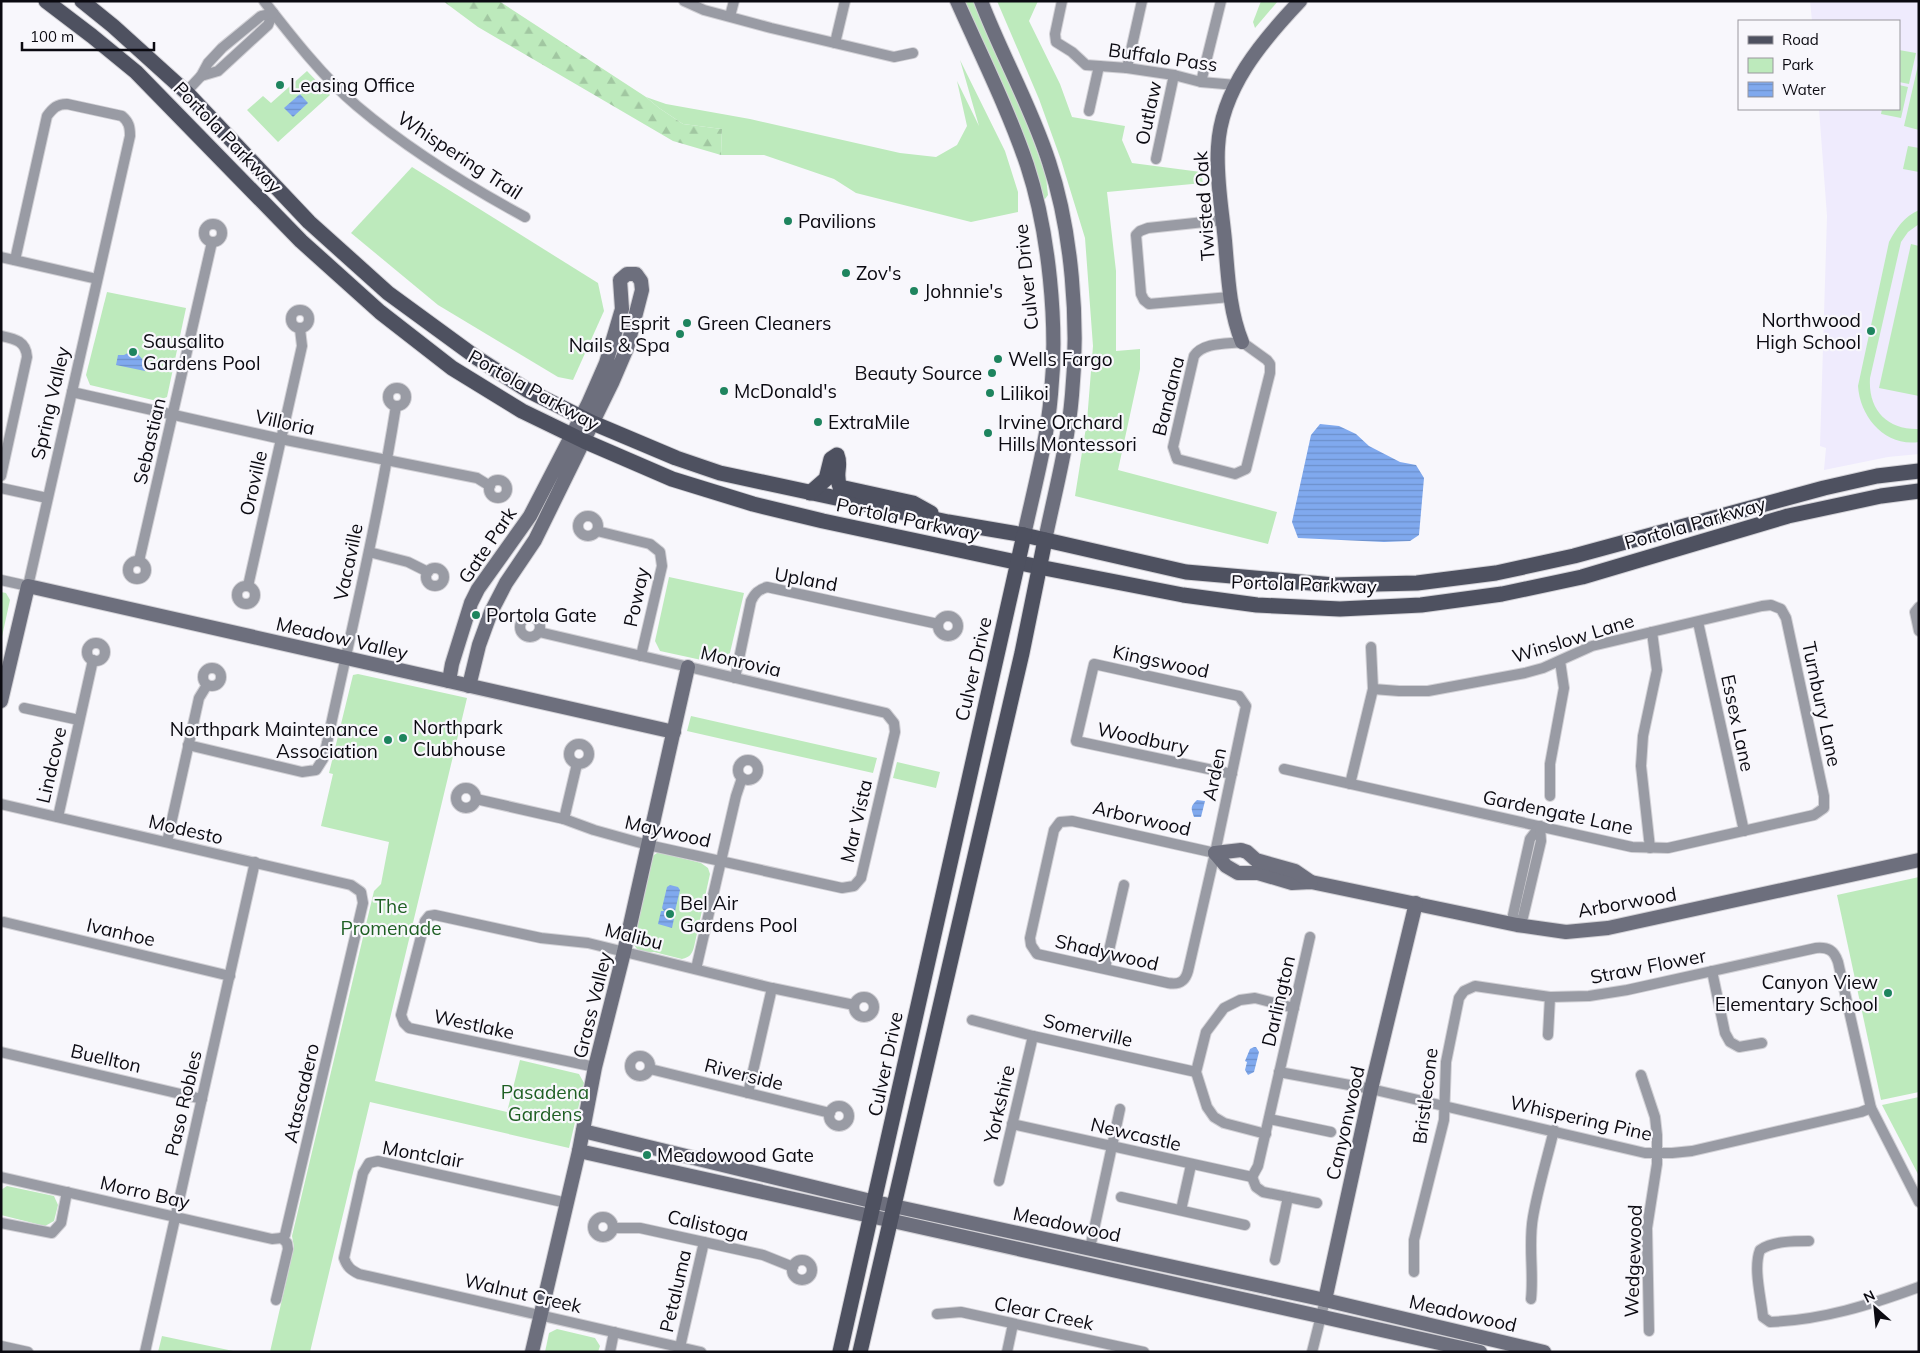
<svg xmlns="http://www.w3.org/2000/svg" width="1920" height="1353" font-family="Mulish,sans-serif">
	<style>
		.education { fill: #efebfd }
		.green { fill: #bdeabc }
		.forest { fill: url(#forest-firs) }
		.water { fill: url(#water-rules) }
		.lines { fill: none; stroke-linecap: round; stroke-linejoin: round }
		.street-casing { stroke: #d2d1d6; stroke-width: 12 }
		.secondary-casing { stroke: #d2d1d6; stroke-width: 16 }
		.primary-casing { stroke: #d2d1d6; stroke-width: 17 }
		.street { stroke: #999ba4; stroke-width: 10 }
		.secondary { stroke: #6d6f7d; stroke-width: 14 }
		.primary { stroke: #4e5160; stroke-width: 15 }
		.poi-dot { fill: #1e845e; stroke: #f8f7fc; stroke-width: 2 }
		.labels { text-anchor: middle; stroke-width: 4.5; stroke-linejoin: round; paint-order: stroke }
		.street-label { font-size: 19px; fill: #0b0a11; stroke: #f8f7fc }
		.poi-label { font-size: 19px; fill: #0b0a11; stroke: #f8f7fc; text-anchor: start }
		.park-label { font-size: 19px; fill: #1e5f23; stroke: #f8f7fc }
	</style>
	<defs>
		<pattern id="forest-firs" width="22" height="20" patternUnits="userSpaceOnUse" patternTransform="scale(1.25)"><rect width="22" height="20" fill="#bdeabc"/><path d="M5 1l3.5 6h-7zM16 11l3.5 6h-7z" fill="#a1c7a1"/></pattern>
		<pattern id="water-rules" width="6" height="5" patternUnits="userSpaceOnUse" patternTransform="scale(1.25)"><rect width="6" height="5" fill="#80a9ee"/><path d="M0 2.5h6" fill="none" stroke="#6d90cb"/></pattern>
	</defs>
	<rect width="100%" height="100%" fill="#f8f7fc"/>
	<polygon class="education" points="1810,1 1919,1 1919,454 1888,457 1824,470 1826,448 1820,446 1827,216 1819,109 1899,109 1899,21 1812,21"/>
	<g class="green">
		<polygon points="963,1 974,1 1024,114 1046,177 1048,195 1045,199 1042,198"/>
		<polygon points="997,1 1038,1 1029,21 1060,84 1072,117 1125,126 1122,140 1132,163 1201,172 1203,183 1107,192 1116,271 1116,351 1140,349 1140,369 1118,470 1277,512 1268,544 1075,496 1087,421 1093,346 1085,238 1061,160 1039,99"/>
		<polygon points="1261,1 1278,1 1255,28 1253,22"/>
		<polygon points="1899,50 1916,53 1909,84 1899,82"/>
		<polygon points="960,60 1005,151 1018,192 1018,212 971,222 856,193 834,179 764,155 721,155 722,129 683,124 659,108 646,97 666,104 750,119 900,153 936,157 957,145 967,126 957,81 979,126"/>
		<polygon points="1919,61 1919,130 1904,126"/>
		<polygon points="307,71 330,95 278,142 247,110 263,96 271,103"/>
		<polygon points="1899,85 1908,87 1901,118 1881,114 1882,109 1899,109"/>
		<polygon points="1908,146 1919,148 1919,172 1903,169"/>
		<polygon points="412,167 598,283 604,311 573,380 558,377 438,305 351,233"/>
		<path d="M1919,210V224L1908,232L1901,242L1870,378C1868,410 1887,430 1919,429V442C1885,447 1860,417 1858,386L1889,242C1897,227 1904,217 1919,210Z"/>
		<polygon points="1911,244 1919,246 1919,396 1879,388"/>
		<polygon points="107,292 186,308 167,397 157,401 90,385 86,375"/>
		<polygon points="669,577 744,593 729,657 720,664 660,651 655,641"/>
		<polygon points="1,592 6,593 10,600 1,641"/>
		<polygon points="358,674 467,698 375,1081 507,1112 520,1060 579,1074 584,1083 569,1148 370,1102 310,1352 270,1352 294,1247 292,1236 374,891 381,884 389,842 321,826 333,774 329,773 353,675"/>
		<polygon points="691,716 877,758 873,773 687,731"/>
		<polygon points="897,762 940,772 936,788 893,778"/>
		<path d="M657,853H662L701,863L708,868L710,874L694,947C692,954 690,957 682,959L654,952H644L637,949L632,942L651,857Z"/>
		<polygon points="1919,877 1919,1092 1881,1100 1837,895"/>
		<polygon points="1919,1097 1919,1176 1882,1105"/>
		<polygon points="7,1186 54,1196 58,1205 54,1221 45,1226 1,1215 1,1190"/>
		<polygon points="557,1329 595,1338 600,1346 598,1352 545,1352 549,1333"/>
		<polygon points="162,1336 238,1352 158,1352"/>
	</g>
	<polygon class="forest" points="443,1 499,1 646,97 659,108 683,124 722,129 721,155 673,141 478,27"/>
	<g class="water">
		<polygon points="300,94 308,103 293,117 284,108"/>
		<polygon points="132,351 136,352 143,360 147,361 145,371 116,365 118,355 124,355"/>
		<polygon points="1320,424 1339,426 1356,434 1369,446 1400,462 1416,465 1424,478 1419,535 1410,541 1384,542 1298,538 1292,522 1311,435"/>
		<path d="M1197,800L1205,801L1201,817H1194C1191,808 1190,807 1197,800Z"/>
		<polygon points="670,885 678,887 680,890 675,911 672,913 675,914 672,928 658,924 661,911 664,911 662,908 667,887"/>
		<polygon points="1254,1047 1256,1047 1259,1052 1254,1072 1248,1075 1245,1070 1247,1062 1245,1061 1250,1049"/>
	</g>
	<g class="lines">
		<g class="street-casing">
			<g id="street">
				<path d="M264,1C291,36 324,78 357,106C409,150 466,185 525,217"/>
				<polyline points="684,1 704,10 771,28 894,57 913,53"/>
				<polyline points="1062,1 1055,34 1056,42 1072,52 1086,65 1127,68 1174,75 1201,82 1236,85"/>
				<polyline points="730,16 734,1"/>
				<polyline points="835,43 845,1"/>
				<polyline points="1127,68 1142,1"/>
				<polyline points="201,76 218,71 268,25 273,13"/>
				<polyline points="1201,82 1221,1"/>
				<polyline points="186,92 201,76 208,63 222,48 261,16 273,13"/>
				<polyline points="1089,111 1099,66"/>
				<polyline points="1156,159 1174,75"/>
				<polyline points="1223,220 1148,228 1140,231 1136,235 1141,294 1144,300 1149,304 1230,297"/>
				<circle cx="213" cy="233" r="9"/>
				<polyline points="1,257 97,279"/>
				<circle cx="300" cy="319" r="9"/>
				<path d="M1,336C15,339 26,341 27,357L1,476"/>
				<path d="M1242,342L1267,360L1270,364V373L1246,469L1235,474L1177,459L1173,447L1194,356C1203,342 1227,344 1242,342Z"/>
				<circle cx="397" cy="397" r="9"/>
				<polyline points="72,392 281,439 477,478 490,486"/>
				<circle cx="498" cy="489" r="9"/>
				<polyline points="1,488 47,498"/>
				<circle cx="588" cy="526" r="10"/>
				<polyline points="597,531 650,544 660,552 662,566 641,656"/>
				<polyline points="369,552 408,562 428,572"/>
				<polyline points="139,561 212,242"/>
				<circle cx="137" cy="570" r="9"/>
				<circle cx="435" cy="577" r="9"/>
				<path d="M1,580L28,586L130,136C130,127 129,122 122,116L67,104C57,104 53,108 47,116L15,260"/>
				<polyline points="248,586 302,346 300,329"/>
				<circle cx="246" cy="595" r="9"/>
				<polyline points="1919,607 1915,612 1919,631"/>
				<circle cx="948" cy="626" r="10"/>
				<circle cx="530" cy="627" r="10"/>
				<polyline points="1698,622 1744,831"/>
				<circle cx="96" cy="652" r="9"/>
				<circle cx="212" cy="677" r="9"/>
				<path d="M735,678L751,601C755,593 758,590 767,587L938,624"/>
				<polyline points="24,708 79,720"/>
				<circle cx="579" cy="754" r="10"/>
				<path d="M188,745L302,772L316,770L323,759L327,743C351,631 378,520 396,406"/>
				<circle cx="748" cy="770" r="10"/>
				<polyline points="1284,769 1632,847 1668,848 1814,815 1824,808 1824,796 1786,618 1781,609 1771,605 1762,606 1592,646 1543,668 1525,673 1428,691 1399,691 1373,689"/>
				<polyline points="1350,784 1373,689 1371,647"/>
				<circle cx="466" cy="798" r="10"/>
				<polyline points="1550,796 1550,764 1564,688 1560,661"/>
				<polyline points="476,799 564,819 594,830 648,845 842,888 854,886 861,878 895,732 894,723 886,713 539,632"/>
				<polyline points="1,804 351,885 361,892 363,903 285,1235 282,1238"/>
				<polyline points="58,817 93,660"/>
				<polyline points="564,819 577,764"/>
				<polyline points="167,842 199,698 207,685"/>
				<polyline points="1650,848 1641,766 1643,736 1657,670 1652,632"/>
				<path d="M1215,853L1072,821L1060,822L1054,830L1030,938L1031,945L1037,954L1168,983C1179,985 1185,982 1188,971L1215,853L1246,706L1239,696L1094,664L1076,741L1232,774"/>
				<polyline points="4,922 230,976"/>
				<polyline points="1517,925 1513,915 1530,839 1540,826"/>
				<polyline points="1517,925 1523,917 1541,841 1540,826"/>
				<polyline points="1105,968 1124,885"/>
				<polyline points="696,969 736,796 742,778"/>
				<polyline points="1712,971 1725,1033 1730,1042 1739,1047 1762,1043"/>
				<circle cx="864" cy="1007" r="10"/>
				<polyline points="972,1020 1033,1036 1196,1072"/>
				<polyline points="1548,1035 1550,997"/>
				<polyline points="1,1052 202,1099"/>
				<circle cx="640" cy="1066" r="10"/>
				<polyline points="595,1067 409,1028 404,1023 401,1015 425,921 429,916 435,915 541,938 588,943 772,988 854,1005"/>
				<polyline points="650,1069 830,1113"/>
				<polyline points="1279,1072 1371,1089 1645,1153 1672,1153 1692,1151 1861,1112 1871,1108"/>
				<polyline points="1641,1075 1655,1117 1657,1135 1657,1164 1647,1228 1649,1331"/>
				<polyline points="748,1093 772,988"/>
				<circle cx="839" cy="1116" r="10"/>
				<polyline points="1269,1119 1331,1132"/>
				<polyline points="1012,1124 1252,1177"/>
				<polyline points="1266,1134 1224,1123 1214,1117 1207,1107 1196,1072 1206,1032 1224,1008 1240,1000 1255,998 1294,1008"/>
				<polyline points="1,1177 272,1239 282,1238"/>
				<polyline points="1252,1177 1258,1166 1310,937"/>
				<polyline points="1252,1177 1256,1187 1263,1192 1317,1203"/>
				<polyline points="999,1181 1033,1036"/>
				<polyline points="1121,1197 1245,1225"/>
				<path d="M567,1203L378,1161L369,1163L363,1173L344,1258C347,1267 351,1270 359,1274L701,1352"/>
				<polyline points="1181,1210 1191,1165"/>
				<circle cx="603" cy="1227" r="10"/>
				<polyline points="1,1223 52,1233 61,1223 67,1192"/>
				<polyline points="613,1228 640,1228 763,1255 793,1267"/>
				<path d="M1809,1241C1794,1241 1773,1241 1760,1250C1753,1268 1761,1297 1763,1317L1770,1322C1822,1320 1870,1305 1919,1287"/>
				<polyline points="1090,1248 1120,1109"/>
				<polyline points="1275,1260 1288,1197"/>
				<circle cx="802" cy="1270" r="10"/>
				<path d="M1414,1272V1240L1444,1120L1446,1062L1459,998L1464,991L1475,986L1550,997L1589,996L1627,990L1816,948C1828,947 1834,950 1838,962L1871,1108L1919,1202"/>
				<path d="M1531,1299C1534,1272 1528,1244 1533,1217C1538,1188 1547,1159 1554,1130"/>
				<polyline points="276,1300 288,1249 287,1243 282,1238"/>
				<polyline points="937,1314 961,1312 1144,1352"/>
				<polyline points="1,1346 28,1352"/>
				<polyline points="680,1347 704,1242"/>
				<polyline points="145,1352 255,862"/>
				<polyline points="610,1352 614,1332"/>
				<polyline points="1007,1352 1013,1324"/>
				<polyline points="1312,1352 1325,1300"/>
			</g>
		</g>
		<g class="secondary-casing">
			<g id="secondary">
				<path d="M957,1C981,55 1008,109 1027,165C1049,232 1058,324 1051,394C1047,442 1034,489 1024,535"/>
				<path d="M981,1C1002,56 1031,106 1049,162C1072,231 1079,322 1072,395C1068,444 1055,492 1045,540"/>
				<path d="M1242,342C1229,310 1228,275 1225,241C1222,210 1216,178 1218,147C1221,89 1262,41 1300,1"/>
				<polyline points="449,681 452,664 471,603 478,589 530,516 588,404 606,363 622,309 620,280 627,274 636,274 641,281 642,290 627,348 612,383 535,540 506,583 491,612 479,645 469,686"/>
				<polyline points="1,701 28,586 674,732"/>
				<polyline points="1215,853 1226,866 1238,873 1258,873 1292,883 1311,882 1517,925 1566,932 1608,928 1919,860"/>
				<polyline points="1215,853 1241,850 1247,852 1256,860 1295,871 1311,882"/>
				<polyline points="583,1131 875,1202 1325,1300 1544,1352"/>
				<polyline points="579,1151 1480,1352"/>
				<polyline points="1325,1300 1371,1089 1416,903"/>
				<polyline points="532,1352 579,1151 595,1067 624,952 688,667"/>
			</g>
		</g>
		<g class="primary-casing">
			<g id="primary">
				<polyline points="46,1 92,36 136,72 301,241 380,312 452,368 522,411 584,441 672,479 753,504 823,521 1039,567 1183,595 1257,605 1340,609 1421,605 1502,594 1582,577 1788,516 1881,496 1919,491"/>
				<polyline points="82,1 113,26 186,92 309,222 388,293 477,358 527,390 593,423 676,458 720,473 948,522 1024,535 1186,572 1334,585 1417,583 1496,573 1574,556 1824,488 1877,476 1919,471"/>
				<path d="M810,493L826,479L831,459L837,455C842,467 834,473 840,487L913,503L931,513"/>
				<polyline points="840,1352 1024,535"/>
				<polyline points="860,1352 1022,653 1045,540"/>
			</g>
		</g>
		<use href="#street" class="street"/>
		<use href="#secondary" class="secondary"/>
		<use href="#primary" class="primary"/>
	</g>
	<g class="poi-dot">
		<circle cx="280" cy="85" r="5"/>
		<circle cx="788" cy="221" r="5"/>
		<circle cx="846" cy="273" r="5"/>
		<circle cx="914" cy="291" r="5"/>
		<circle cx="687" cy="323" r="5"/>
		<circle cx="1871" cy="331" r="5"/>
		<circle cx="680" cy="334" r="5"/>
		<circle cx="133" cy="352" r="5"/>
		<circle cx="998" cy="359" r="5"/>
		<circle cx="992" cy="373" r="5"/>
		<circle cx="724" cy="391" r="5"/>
		<circle cx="990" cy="393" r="5"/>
		<circle cx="818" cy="422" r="5"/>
		<circle cx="988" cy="433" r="5"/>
		<circle cx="476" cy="615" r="5"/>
		<circle cx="403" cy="738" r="5"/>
		<circle cx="388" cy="740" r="5"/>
		<circle cx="670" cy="914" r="5"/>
		<circle cx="1888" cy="993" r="5"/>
		<circle cx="647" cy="1155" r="5"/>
	</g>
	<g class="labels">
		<g class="street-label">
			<text transform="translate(1163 57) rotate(8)" y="7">Buffalo Pass</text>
			<text transform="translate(1148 113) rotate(-78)" y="7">Outlaw</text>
			<text transform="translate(228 137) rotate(46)" y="7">Portola Parkway</text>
			<text transform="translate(460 155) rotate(33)" y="7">Whispering Trail</text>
			<text transform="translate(1204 206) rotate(-94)" y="7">Twisted Oak</text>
			<text transform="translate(1026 277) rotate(-96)" y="7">Culver Drive</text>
			<text transform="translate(534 390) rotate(29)" y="7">Portola Parkway</text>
			<text transform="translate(1168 396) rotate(-76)" y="7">Bandana</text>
			<text transform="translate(50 403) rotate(-77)" y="7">Spring Valley</text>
			<text transform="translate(285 422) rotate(12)" y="7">Villoria</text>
			<text transform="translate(149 441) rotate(-77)" y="7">Sebastian</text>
			<text transform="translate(253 483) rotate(-77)" y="7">Oroville</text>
			<text transform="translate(908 519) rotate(12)" y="7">Portola Parkway</text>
			<text transform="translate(1695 523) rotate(-16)" y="7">Portola Parkway</text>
			<text transform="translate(487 545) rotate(-56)" y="7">Gate Park</text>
			<text transform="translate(348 562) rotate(-78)" y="7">Vacaville</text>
			<text transform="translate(806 579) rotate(10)" y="7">Upland</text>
			<text transform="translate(1304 584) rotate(2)" y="7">Portola Parkway</text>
			<text transform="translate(636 597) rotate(-78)" y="7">Poway</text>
			<text transform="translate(342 638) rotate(13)" y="7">Meadow Valley</text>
			<text transform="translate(1573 638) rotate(-17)" y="7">Winslow Lane</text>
			<text transform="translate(741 661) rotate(13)" y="7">Monrovia</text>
			<text transform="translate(1161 661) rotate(12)" y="7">Kingswood</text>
			<text transform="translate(973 669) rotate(-77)" y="7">Culver Drive</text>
			<text transform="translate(1822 704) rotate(78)" y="7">Turnbury Lane</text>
			<text transform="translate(1738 723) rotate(78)" y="7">Essex Lane</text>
			<text transform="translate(1143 738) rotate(12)" y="7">Woodbury</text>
			<text transform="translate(51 765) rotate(-77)" y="7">Lindcove</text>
			<text transform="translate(1214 774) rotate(-78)" y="7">Arden</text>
			<text transform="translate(1558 812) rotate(12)" y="7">Gardengate Lane</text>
			<text transform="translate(1142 818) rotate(13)" y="7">Arborwood</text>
			<text transform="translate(856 821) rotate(-77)" y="7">Mar Vista</text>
			<text transform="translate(186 829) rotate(13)" y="7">Modesto</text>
			<text transform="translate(668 831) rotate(13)" y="7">Maywood</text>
			<text transform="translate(1627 902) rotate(-10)" y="7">Arborwood</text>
			<text transform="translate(121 932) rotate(13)" y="7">Ivanhoe</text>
			<text transform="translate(634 936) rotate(14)" y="7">Malibu</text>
			<text transform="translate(1107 952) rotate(13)" y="7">Shadywood</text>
			<text transform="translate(1648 966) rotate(-11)" y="7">Straw Flower</text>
			<text transform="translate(1278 1001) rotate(-77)" y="7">Darlington</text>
			<text transform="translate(592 1005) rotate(-76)" y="7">Grass Valley</text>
			<text transform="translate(474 1024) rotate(12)" y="7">Westlake</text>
			<text transform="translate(1088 1030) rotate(13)" y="7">Somerville</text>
			<text transform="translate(106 1058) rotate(13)" y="7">Buellton</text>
			<text transform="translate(885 1064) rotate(-78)" y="7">Culver Drive</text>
			<text transform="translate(744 1074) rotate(14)" y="7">Riverside</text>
			<text transform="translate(301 1093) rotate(-77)" y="7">Atascadero</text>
			<text transform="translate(1425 1096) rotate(-83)" y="7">Bristlecone</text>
			<text transform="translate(183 1103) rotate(-77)" y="7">Paso Robles</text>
			<text transform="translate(999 1104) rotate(-77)" y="7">Yorkshire</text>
			<text transform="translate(1581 1118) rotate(13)" y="7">Whispering Pine</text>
			<text transform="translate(1345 1123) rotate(-77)" y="7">Canyonwood</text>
			<text transform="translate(1136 1134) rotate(13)" y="7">Newcastle</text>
			<text transform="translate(423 1154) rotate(10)" y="7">Montclair</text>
			<text transform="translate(145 1192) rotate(13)" y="7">Morro Bay</text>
			<text transform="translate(1067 1224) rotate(12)" y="7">Meadowood</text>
			<text transform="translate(708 1225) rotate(13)" y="7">Calistoga</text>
			<text transform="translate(1633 1261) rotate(-88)" y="7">Wedgewood</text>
			<text transform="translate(675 1291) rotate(-77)" y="7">Petaluma</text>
			<text transform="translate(523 1293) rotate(13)" y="7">Walnut Creek</text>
			<text transform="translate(1044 1313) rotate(12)" y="7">Clear Creek</text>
			<text transform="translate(1463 1313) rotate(13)" y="7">Meadowood</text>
		</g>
		<g class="poi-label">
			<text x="290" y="92">Leasing Office</text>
			<text x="798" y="228">Pavilions</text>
			<text x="856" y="280">Zov's</text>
			<text x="924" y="298">Johnnie's</text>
			<text x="1861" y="327" text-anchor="end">Northwood<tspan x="1861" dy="22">High School</tspan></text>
			<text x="670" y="330" text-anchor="end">Esprit<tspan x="670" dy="22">Nails &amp; Spa</tspan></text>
			<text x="697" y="330">Green Cleaners</text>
			<text x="143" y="348">Sausalito<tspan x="143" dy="22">Gardens Pool</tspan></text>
			<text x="1008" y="366">Wells Fargo</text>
			<text x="982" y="380" text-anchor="end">Beauty Source</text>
			<text x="734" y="398">McDonald's</text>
			<text x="1000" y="400">Lilikoi</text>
			<text x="828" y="429">ExtraMile</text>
			<text x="998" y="429">Irvine Orchard<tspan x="998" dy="22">Hills Montessori</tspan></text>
			<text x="486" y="622">Portola Gate</text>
			<text x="413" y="734">Northpark<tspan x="413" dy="22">Clubhouse</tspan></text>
			<text x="378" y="736" text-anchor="end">Northpark Maintenance<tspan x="378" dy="22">Association</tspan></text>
			<text x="680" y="910">Bel Air<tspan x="680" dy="22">Gardens Pool</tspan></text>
			<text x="1878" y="989" text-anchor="end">Canyon View<tspan x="1878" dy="22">Elementary School</tspan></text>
			<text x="657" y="1162">Meadowood Gate</text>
		</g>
		<g class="park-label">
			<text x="391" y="913">The<tspan x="391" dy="22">Promenade</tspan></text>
			<text x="545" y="1099">Pasadena<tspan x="545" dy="22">Gardens</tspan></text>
		</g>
	</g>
	<rect width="1920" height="1353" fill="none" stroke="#0b0a11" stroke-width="5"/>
	<rect x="1738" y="20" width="162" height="90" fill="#f8f7fc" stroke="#99989e"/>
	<rect x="1748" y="36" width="25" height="8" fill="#4e5160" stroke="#99989e"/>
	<text x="1782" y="45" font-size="15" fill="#0b0a11">Road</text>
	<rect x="1748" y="58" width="25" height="15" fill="#bdeabc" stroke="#99989e"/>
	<text x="1782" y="70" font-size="15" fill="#0b0a11">Park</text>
	<rect x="1748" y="82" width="25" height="15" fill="url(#water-rules)" stroke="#99989e"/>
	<text x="1782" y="95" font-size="15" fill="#0b0a11">Water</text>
	<g transform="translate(1875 1308) rotate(333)" stroke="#f8f7fc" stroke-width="4" paint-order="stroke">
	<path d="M0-4L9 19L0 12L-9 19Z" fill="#0b0a11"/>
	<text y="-8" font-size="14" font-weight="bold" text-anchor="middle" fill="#0b0a11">N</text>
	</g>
	<path d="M22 42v8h132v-8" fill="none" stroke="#0b0a11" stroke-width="2.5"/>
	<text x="30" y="42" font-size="15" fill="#0b0a11" stroke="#f8f7fc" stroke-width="4" paint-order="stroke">100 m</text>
</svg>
